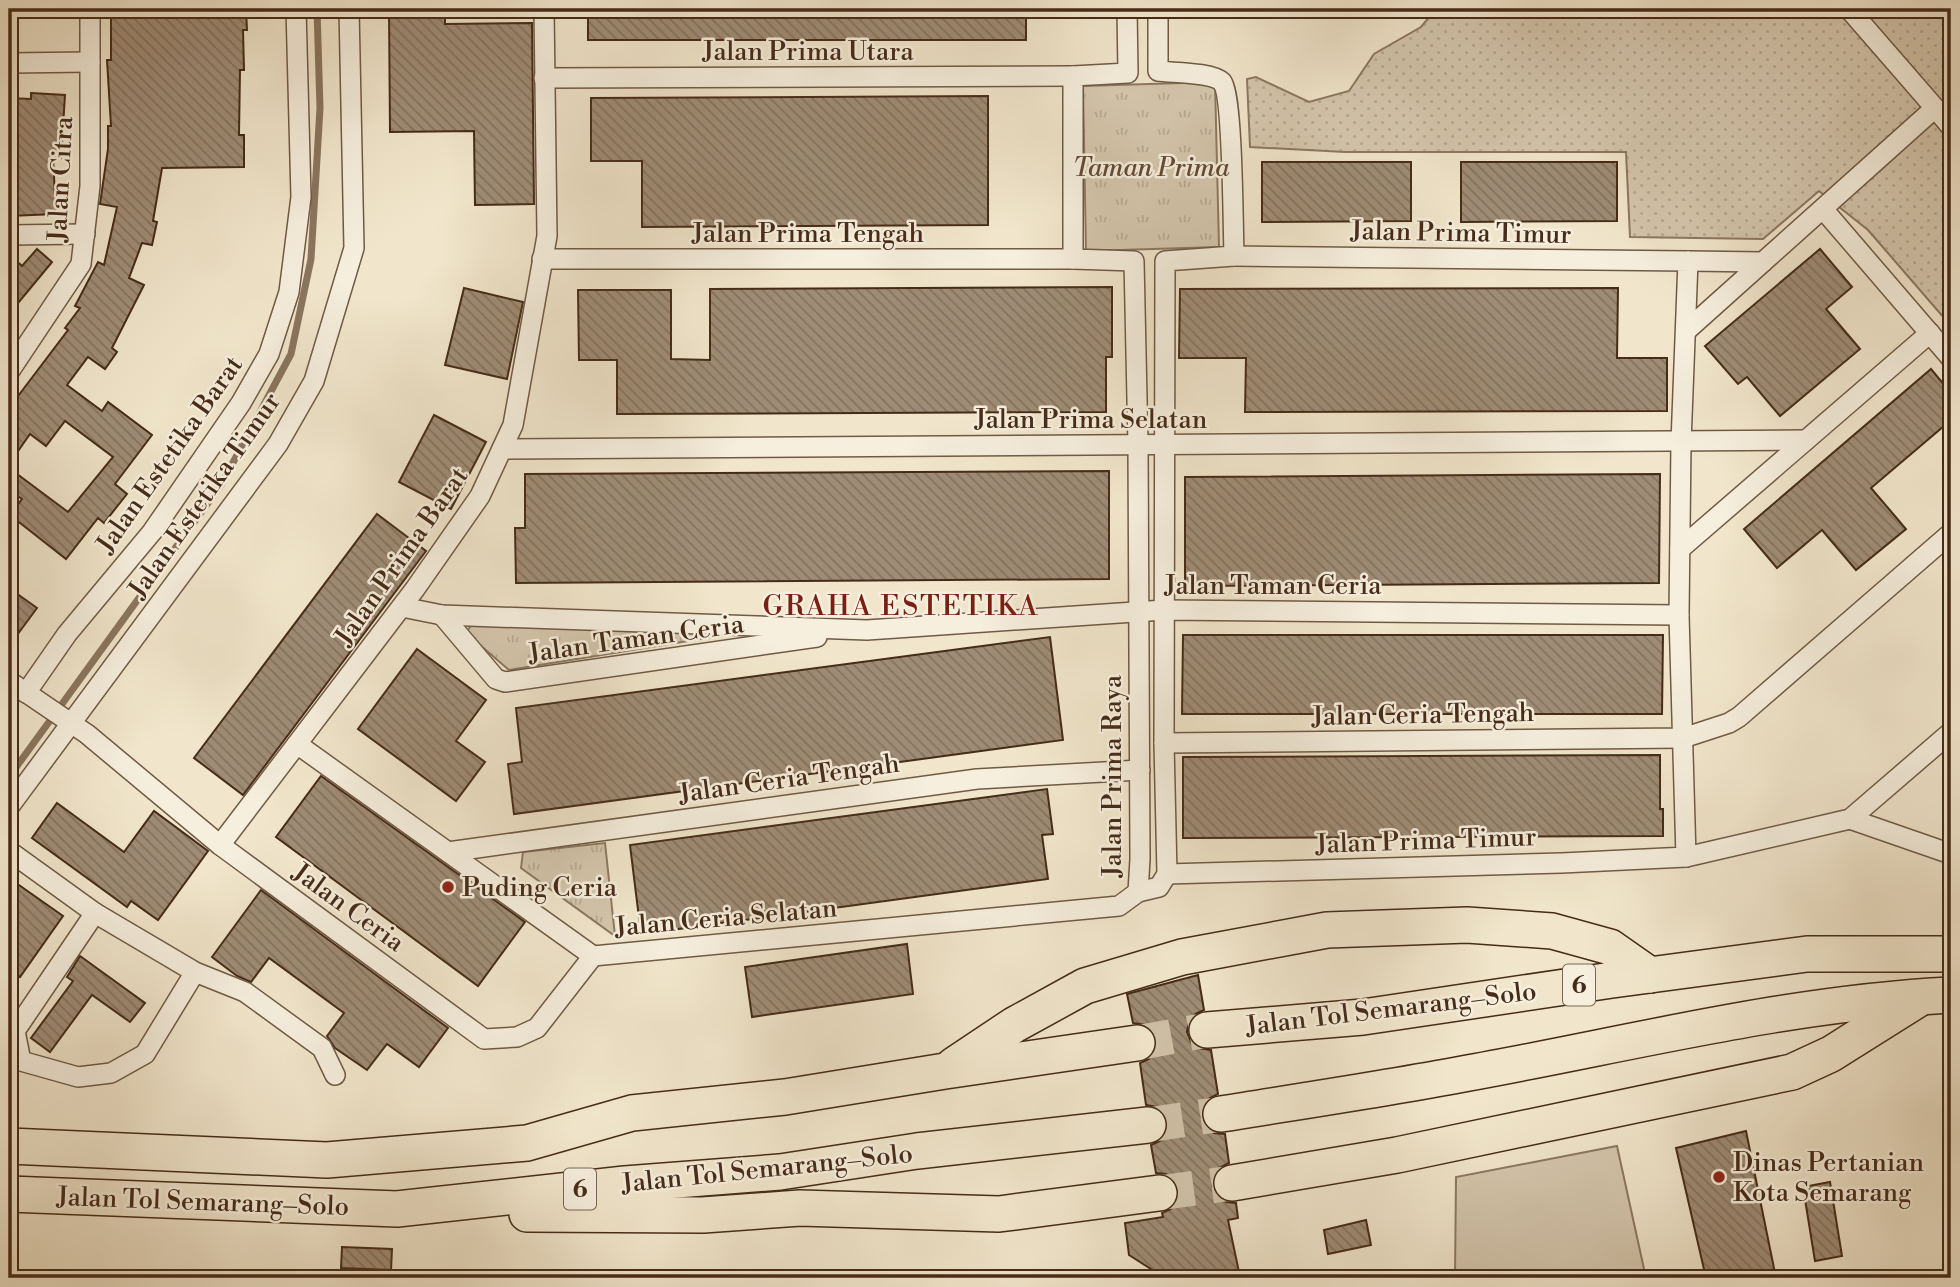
<svg xmlns="http://www.w3.org/2000/svg" width="1960" height="1287" font-family="'Libre Bodoni',serif">
	<style>
		.grass { fill: #d4c6ad; stroke: #8d7862; stroke-width: 2 }
		.park { fill: url(#park-tufts); stroke: #8d7862; stroke-width: 2 }
		.garden { fill: url(#garden-dots); stroke: #8d7862; stroke-width: 2 }
		.lines { fill: none; stroke-linecap: round; stroke-linejoin: round }
		.stream { stroke: #8a755f; stroke-width: 7 }
		.building { fill: url(#building-back-hatch); stroke: #462b18; stroke-width: 2 }
		.motorway-tunnel { stroke: #cfc1a8; stroke-width: 35; stroke-dasharray: 35 18; stroke-linecap: butt }
		.minor-casing { stroke: #715a45; stroke-width: 22 }
		.motorway-casing { stroke: #462b18; stroke-width: 38 }
		.minor { stroke: #f6efde; stroke-width: 19 }
		.motorway { stroke: #f1e6cc; stroke-width: 35 }
		.poi-dot { fill: #8f2418; stroke: #f6efde; stroke-width: 2.5 }
		.labels { text-anchor: middle; stroke-width: 5; stroke-linejoin: round; paint-order: stroke }
		.shield { fill: #f6efde; stroke: #7b6653; stroke-width: 2 }
		.shield-label { font-size: 24px; font-weight: bold; fill: #462b18 }
		.street-label { font-size: 26px; fill: #462b18; stroke: #f6efde }
		.park-label { font-size: 26px; font-style: italic; fill: #624a36; stroke: #f6efde }
		.poi-label { font-size: 26px; fill: #462b18; stroke: #f6efde; text-anchor: start }
		.neighbourhood-label { font-size: 28px; letter-spacing: 2px; fill: #7a1f14; stroke: #f6efde }
	</style>
	<defs>
		<pattern id="park-tufts" width="24" height="20" patternUnits="userSpaceOnUse" patternTransform="scale(1.75)"><rect width="24" height="20" fill="#d4c6ad"/><path d="M3 7l-1-3M5 7V3M7 7l1-3M15 17l-1-3M17 17v-4M19 17l1-3" fill="none" stroke="#b7aa94"/></pattern>
		<pattern id="garden-dots" width="8" height="8" patternUnits="userSpaceOnUse" patternTransform="scale(1.75)"><rect width="8" height="8" fill="#d4c6ad"/><path d="M2 2h.1M6 6h.1" fill="none" stroke="#b7aa94" stroke-width="1.8" stroke-linecap="round"/></pattern>
		<pattern id="building-back-hatch" width="6" height="6" patternUnits="userSpaceOnUse" patternTransform="scale(1.75)"><rect width="6" height="6" fill="#9f8c76"/><path d="M-1 5l2 2M0 0l6 6M5-1l2 2" fill="none" stroke="#837360"/></pattern>
	</defs>
	<rect width="100%" height="100%" fill="#f1e6cc"/>
	<filter id="stains"><feTurbulence type="fractalNoise" baseFrequency=".00286" numOctaves="4"/><feColorMatrix values="0 0 0 0 .2 0 0 0 0 .09 0 0 0 0 .02 0 0 0 .5 -.17"/></filter>
	<radialGradient id="worn" r=".72"><stop offset=".6" stop-color="#630" stop-opacity="0"/><stop offset="1" stop-color="#630" stop-opacity=".3"/></radialGradient>
	<polygon class="grass" points="1617,1146 1646,1278 1455,1278 1456,1177"/>
	<g class="park">
		<polygon points="1215,82 1219,247 1086,251 1083,86"/>
		<polygon points="472,624 768,628 509,670 466,633"/>
		<polygon points="605,843 615,936 521,868 523,852"/>
	</g>
	<polygon class="garden" points="1436,9 1951,9 1951,326 1868,230 1819,191 1763,239 1630,237 1626,152 1345,152 1250,147 1247,79 1256,77 1309,102 1349,91 1374,54 1421,27"/>
	<g class="lines">
		<polyline class="stream" points="9,777 221,485 291,354 311,259 320,108 317,9"/>
	</g>
	<g class="building">
		<polygon points="111,9 246,9 247,30 243,30 244,70 240,70 239,135 244,135 244,167 162,168 153,221 157,222 152,245 142,243 129,278 144,285 112,348 117,352 105,369 88,357 67,385 102,411 108,402 152,435 115,484 127,494 104,523 98,518 66,559 10,515 22,499 9,490 9,468 68,512 113,457 65,421 46,446 30,434 9,464 9,408 68,330 65,328 80,308 75,306 98,262 104,265 117,207 100,204 108,149 108,126 111,126 107,60 111,60"/>
		<polygon points="389,9 445,9 445,24 532,23 534,204 475,205 474,131 390,132"/>
		<rect x="588" y="9" width="438" height="31"/>
		<polygon points="31,93 65,95 61,158 53,157 56,214 9,216 9,98 31,99"/>
		<polygon points="988,96 988,225 642,227 642,161 591,161 591,98"/>
		<polygon points="1262,162 1411,162 1411,221 1262,222"/>
		<polygon points="1461,162 1617,162 1617,221 1461,222"/>
		<polygon points="37,249 52,262 9,314 9,254 22,266"/>
		<polygon points="1820,249 1852,287 1826,309 1860,349 1780,416 1747,377 1738,384 1705,346"/>
		<polygon points="1112,287 1112,357 1106,357 1106,412 617,414 617,360 579,360 578,290 671,290 671,359 710,360 710,289"/>
		<polygon points="464,288 523,302 507,379 445,365"/>
		<polygon points="1618,288 1617,358 1667,358 1667,411 1245,412 1246,358 1179,358 1180,289"/>
		<polygon points="1931,369 1951,393 1951,420 1871,488 1906,529 1856,570 1822,530 1777,568 1744,529"/>
		<polygon points="434,415 486,442 451,509 399,482"/>
		<polygon points="1109,471 1109,579 516,583 515,528 525,528 525,474"/>
		<polygon points="1660,474 1659,583 1185,586 1185,477"/>
		<polygon points="377,514 426,551 243,795 194,758"/>
		<polygon points="9,588 37,608 9,646"/>
		<polygon points="1183,635 1663,635 1662,714 1182,714"/>
		<polygon points="1050,637 1063,740 514,814 508,764 522,762 516,708"/>
		<polygon points="417,649 486,700 456,741 485,762 456,801 358,729"/>
		<polygon points="1660,755 1660,809 1663,809 1663,836 1183,838 1183,757"/>
		<polygon points="321,776 525,922 478,986 276,837"/>
		<polygon points="1047,789 1053,834 1042,835 1048,879 641,934 630,845"/>
		<polygon points="57,803 124,852 154,811 208,851 158,920 131,901 127,907 32,838"/>
		<polygon points="9,878 63,916 20,977 9,969"/>
		<polygon points="261,890 448,1028 419,1067 387,1044 367,1070 335,1048 327,1036 344,1013 269,958 251,982 237,976 212,957"/>
		<polygon points="907,944 913,994 752,1017 745,967"/>
		<polygon points="80,956 145,1003 130,1022 92,995 50,1052 31,1038 73,981 67,977"/>
		<polygon points="1198,975 1204,1010 1195,1014 1189,1021 1187,1032 1191,1042 1198,1048 1211,1050 1218,1094 1208,1099 1202,1107 1201,1116 1206,1127 1214,1133 1225,1134 1229,1163 1219,1168 1213,1175 1212,1186 1217,1196 1226,1202 1236,1203 1238,1218 1228,1220 1239,1272 1213,1278 1165,1278 1129,1255 1125,1223 1163,1217 1162,1213 1171,1209 1177,1201 1179,1191 1174,1180 1166,1174 1156,1173 1151,1145 1160,1141 1166,1134 1168,1122 1165,1114 1157,1107 1146,1105 1140,1063 1149,1059 1155,1051 1157,1039 1152,1030 1145,1025 1133,1023 1127,994"/>
		<polygon points="1746,1131 1776,1278 1706,1278 1676,1148"/>
		<polygon points="1830,1182 1842,1256 1815,1261 1803,1187"/>
		<polygon points="1366,1220 1371,1245 1328,1254 1324,1230"/>
		<polygon points="342,1247 392,1249 391,1270 341,1268"/>
	</g>
	<g class="lines">
		<g class="motorway-tunnel">
			<polyline points="1137,1043 1207,1030"/>
			<polyline points="1148,1125 1221,1114"/>
			<polyline points="1159,1193 1232,1183"/>
		</g>
		<g class="minor-casing">
			<g id="minor">
				<polyline points="1127,9 1128,73 1073,76 1073,259 1134,261 1138,445 1140,859 1138,892"/>
				<polyline points="1849,9 1935,108"/>
				<polyline points="9,63 90,62"/>
				<polyline points="544,78 1073,76"/>
				<polyline points="1823,209 1951,358"/>
				<polyline points="9,235 85,234"/>
				<polyline points="542,259 1073,259"/>
				<polyline points="1688,261 1763,262 1935,108 1951,127"/>
				<polyline points="1686,331 1763,262"/>
				<polyline points="9,372 81,264 90,186 90,9"/>
				<polyline points="502,449 1806,440"/>
				<polyline points="1680,549 1930,333"/>
				<polyline points="402,607 442,615 867,630 1164,610 1679,615"/>
				<polyline points="442,615 496,679 505,682 817,637"/>
				<polyline points="9,681 87,734 220,845 484,1039 517,1037 537,1028 593,956"/>
				<polyline points="26,693 67,634 152,532 241,403 269,354 289,292 301,197 296,9"/>
				<polyline points="1164,743 1683,738 1729,723 1739,717 1951,533"/>
				<polyline points="297,744 593,956 1119,906 1138,892"/>
				<polyline points="9,807 278,444 314,381 354,248 349,9"/>
				<polyline points="1850,819 1951,854"/>
				<polyline points="220,845 415,589 480,496 513,425 547,236 544,9"/>
				<polyline points="9,851 95,913"/>
				<polyline points="448,852 977,779 1140,770"/>
				<polyline points="1686,857 1850,819 1951,732"/>
				<polyline points="1167,874 1562,863 1686,857 1679,615 1681,443 1688,261 1234,256"/>
				<path d="M1138,892L1159,887L1167,874L1164,743L1165,261L1234,256C1233,231 1233,95 1222,82C1212,72 1172,73 1158,71V9"/>
				<polyline points="195,972 145,1054 111,1073 78,1077 21,1061 15,1031 95,913 195,972 245,992 322,1048 335,1075"/>
			</g>
		</g>
		<g class="motorway-casing">
			<g id="motorway">
				<polyline points="1207,1030 1363,1017 1612,980 1807,954 1951,954"/>
				<polyline points="954,1065 1014,1025 1085,986 1182,957 1327,930 1467,925 1552,931 1610,947 1650,975"/>
				<path d="M1221,1114C1302,1101 1383,1089 1463,1074C1625,1045 1786,1003 1951,995"/>
				<polyline points="9,1146 327,1160 527,1143 632,1113 785,1097 945,1071 1137,1043"/>
				<polyline points="1232,1183 1397,1155 1792,1072 1831,1054 1920,998"/>
				<polyline points="9,1194 397,1209 625,1184 780,1172 917,1151 1148,1125"/>
				<polyline points="527,1214 703,1215 800,1208 999,1214 1159,1193"/>
			</g>
		</g>
		<use href="#minor" class="minor"/>
		<use href="#motorway" class="motorway"/>
	</g>
	<g class="poi-dot">
		<circle cx="448" cy="887" r="7"/>
		<circle cx="1719" cy="1177" r="7"/>
	</g>
	<g class="labels">
		<g class="shield">
			<rect x="1563" y="964.5" width="32" height="41" rx="5"/>
			<rect x="564" y="1168.5" width="32" height="41" rx="5"/>
		</g>
		<g class="shield-label">
			<text x="1579" y="993">6</text>
			<text x="580" y="1197">6</text>
		</g>
		<g class="street-label">
			<text x="808" y="60">Jalan Prima Utara</text>
			<text transform="translate(60 179) rotate(-87)" y="9">Jalan Citra</text>
			<text transform="translate(1461 232) rotate(1)" y="9">Jalan Prima Timur</text>
			<text x="808" y="242">Jalan Prima Tengah</text>
			<text x="1091" y="428">Jalan Prima Selatan</text>
			<text transform="translate(169 454) rotate(-55)" y="9">Jalan Estetika Barat</text>
			<text transform="translate(204 495) rotate(-55)" y="9">Jalan Estetika Timur</text>
			<text transform="translate(401 556) rotate(-55)" y="9">Jalan Prima Barat</text>
			<text x="1273" y="594">Jalan Taman Ceria</text>
			<text transform="translate(636 638) rotate(-8)" y="9">Jalan Taman Ceria</text>
			<text transform="translate(1423 714) rotate(-1)" y="9">Jalan Ceria Tengah</text>
			<text transform="translate(1112 776) rotate(-90)" y="9">Jalan Prima Raya</text>
			<text transform="translate(789 778) rotate(-8)" y="9">Jalan Ceria Tengah</text>
			<text transform="translate(1426 840) rotate(-2)" y="9">Jalan Prima Timur</text>
			<text transform="translate(349 907) rotate(36)" y="9">Jalan Ceria</text>
			<text transform="translate(726 917) rotate(-5)" y="9">Jalan Ceria Selatan</text>
			<text transform="translate(1391 1008) rotate(-7)" y="9">Jalan Tol Semarang–Solo</text>
			<text transform="translate(767 1168) rotate(-6)" y="9">Jalan Tol Semarang–Solo</text>
			<text transform="translate(203 1201) rotate(2)" y="9">Jalan Tol Semarang–Solo</text>
		</g>
		<g class="park-label">
			<text x="1151" y="176">Taman Prima</text>
		</g>
		<g class="poi-label">
			<text x="462" y="896">Puding Ceria</text>
			<text x="1733" y="1171">Dinas Pertanian<tspan x="1733" dy="30">Kota Semarang</tspan></text>
		</g>
		<g class="neighbourhood-label">
			<text x="901" y="615">GRAHA ESTETIKA</text>
		</g>
	</g>
	<rect width="1960" height="1287" fill="none" stroke="#f1e6cc" stroke-width="35"/>
	<rect x="10" y="10" width="1939" height="1266" fill="none" stroke="#462b18" stroke-width="3.5"/>
	<rect x="18" y="18" width="1925" height="1252" fill="none" stroke="#462b18" stroke-width="2"/>
	<rect width="100%" height="100%" filter="url(#stains)"/>
	<rect width="100%" height="100%" fill="url(#worn)"/>
</svg>
